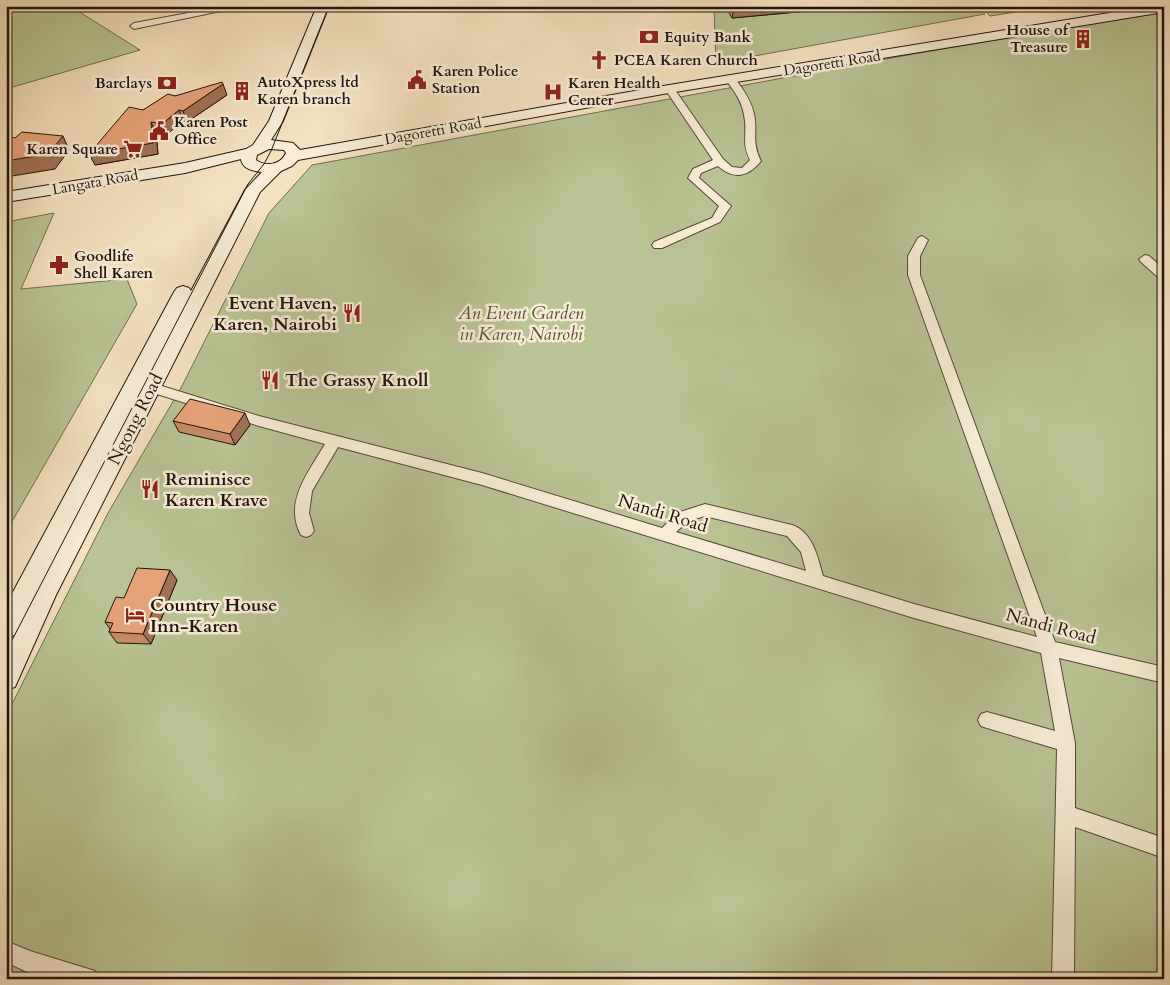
<svg xmlns="http://www.w3.org/2000/svg" width="1170" height="985" font-family="Cardo,serif">
	<style>
		.green { fill: #bac393; stroke: #6e6c51 }
		.lines { fill: none; stroke-linecap: round; stroke-linejoin: round }
		.minor-casing { stroke: #56473b; stroke-width: 2 }
		.secondary-casing { stroke: #21140f; stroke-width: 2 }
		.minor { fill: #f8ecd5; fill-rule: evenodd }
		.secondary { fill: #f8ecd5; fill-rule: evenodd }
		.tram-far1 { stroke: #21140f; stroke-width: 1 }
		.tram { stroke: #21140f; stroke-width: 2 }
		.wall { fill: #c58b67; stroke: #21140f }
		.shaded-wall { fill: #a07154; stroke: #21140f }
		.building { fill: #e5a278; stroke: #21140f }
		.labels { text-anchor: middle; stroke-width: 5; stroke-linejoin: round; paint-order: stroke }
		.far-poi-label { font-size: 15px; font-weight: bold; fill: #21140f; stroke: #f8ecd5; text-anchor: start }
		.far-street-label { font-size: 15px; fill: #21140f; stroke: #f8ecd5 }
		.poi-label { font-size: 18px; font-weight: bold; fill: #21140f; stroke: #f8ecd5; text-anchor: start }
		.park-label { font-size: 18px; font-style: italic; fill: #57513d; stroke: #f8ecd5 }
		.street-label { font-size: 18px; fill: #21140f; stroke: #f8ecd5 }
	</style>
	<rect width="100%" height="100%" fill="#f5e1be"/>
	<filter id="stains"><feTurbulence type="fractalNoise" baseFrequency=".004" numOctaves="4"/><feColorMatrix values="0 0 0 0 .2 0 0 0 0 .09 0 0 0 0 .02 0 0 0 .5 -.17"/></filter>
	<radialGradient id="worn" r=".72"><stop offset=".6" stop-color="#630" stop-opacity="0"/><stop offset="1" stop-color="#630" stop-opacity=".3"/></radialGradient>
	<g class="green">
		<polygon points="6,6 70,6 140,50 6,89"/>
		<polygon points="694,6 977,6 985,14 716,63 714,8"/>
		<polygon points="981,6 1055,6 990,16"/>
		<polygon points="1164,11 1164,979 6,979 6,716 108,513 182,386 269,213 312,165 902,56"/>
		<polygon points="54,213 21,289 127,279 137,304 6,532 6,222"/>
	</g>
	<g class="lines">
		<g class="minor-casing">
			<g id="minor">
				<polygon points="226,6 245,6 134,29 130,26 134,23"/>
				<path d="M731,77C736,79 739,84 742,88C747,96 752,104 754,114C758,133 751,141 761,161C748,177 734,180 718,166L701,173L699,178L731,206L720,222L662,248H654L652,245L654,242L712,218L719,206L688,178L693,169L713,160L665,89L670,86L673,87L723,159L732,167L742,168L750,160C741,142 748,133 744,115C742,101 734,91 726,80Z"/>
				<path d="M922,236L928,240L920,256V275L1055,642L1164,667V683L1059,658L1075,743V808L1164,838V858L1075,827L1074,979H1052L1057,749L987,728L981,726L978,720L981,714L987,712L1055,731L1041,653L914,618L482,485L338,447L312,491L309,513L314,531L311,535L306,537L301,535C283,502 309,472 325,444L259,426L147,391L145,388L147,385L152,383L259,416L482,473L662,528L677,513L705,504L792,525C813,532 818,558 823,576L914,604L1037,637L908,275V256L918,238ZM705,516L787,536L801,552L806,571L676,532L688,521Z"/>
				<polygon points="1145,255 1149,256 1164,269 1164,280 1160,279 1141,262 1139,259"/>
				<polygon points="6,941 30,951 95,971 98,979 51,979 27,972 6,962"/>
			</g>
		</g>
		<g class="secondary-casing">
			<path id="secondary" d="M317,6H329L283,121L271,140L293,143L300,150L663,86L1152,6H1164V12L663,94L298,160L292,166L281,171L260,192L56,595L15,687L6,690V652L14,635L6,638V605L174,292L177,288L183,286L189,288L191,291L245,190L262,172C253,171 242,169 241,159L185,173L6,202V192L185,163L246,149L253,145L269,121ZM269,149L284,150L286,153C281,165 266,167 256,160L257,155Z"/>
		</g>
		<use href="#minor" class="minor"/>
		<use href="#secondary" class="secondary"/>
		<polyline class="tram-far1" points="8,648 248,184 264,164 271,151 329,6"/>
		<polyline class="tram" points="6,652 9,646"/>
	</g>
	<g class="wall">
		<polygon points="725,6 842,6 841,8 732,18"/>
		<polygon points="227,95 187,122 183,121 166,135 156,133 158,154 95,165 143,110 175,96"/>
		<polygon points="173,421 250,425 235,445 179,432"/>
		<polygon points="177,580 151,644 117,643 109,632 110,629 105,622 124,598"/>
	</g>
	<g class="shaded-wall">
		<polygon points="734,6 842,6 841,8 732,18"/>
		<polygon points="223,84 227,95 187,122 183,111"/>
		<polygon points="179,110 183,121 166,135 162,124"/>
		<polygon points="151,122 156,133 158,154 95,165 89,154"/>
		<polygon points="63,136 69,150 55,169 6,177 6,161"/>
		<polygon points="245,413 250,425 235,445 230,434"/>
		<polygon points="170,570 177,580 151,644 143,634"/>
	</g>
	<g class="building">
		<polygon points="222,82 223,84 183,111 179,110 162,124 151,122 153,143 89,154 129,107 143,110 168,94 175,96"/>
		<polygon points="22,132 63,136 48,154 6,161 6,136 15,138"/>
		<polygon points="190,399 245,413 230,434 173,421"/>
		<polygon points="137,568 170,570 143,634 109,632 113,623 105,622 116,597 124,598"/>
	</g>
	<defs>
		<g id="bank-bare" transform="scale(1.5)"><path d="M-6-4H6V4H-6ZM0-2.3a2.3 2.3 0 1 0 0 4.6a2.3 2.3 0 1 0 0-4.6Z" fill="#8f2418" stroke="#f8ecd5" stroke-width="2.5" paint-order="stroke"/></g>
		<g id="building-bare" transform="scale(1.5)"><path d="M-4-6H4V6H1V3H-1V6H-4ZM-2.5-4.3h1.7v1.8h-1.7ZM.8-4.3h1.7v1.8H.8ZM-2.5-1h1.7V.8h-1.7ZM.8-1h1.7V.8H.8Z" fill="#8f2418" stroke="#f8ecd5" stroke-width="2.5" paint-order="stroke"/></g>
		<g id="church-bare" transform="scale(1.5)"><path d="M-1.2-6h2.4v3.5h3.3v2.4h-3.3V6h-2.4V-.1h-3.3v-2.4h3.3Z" fill="#8f2418" stroke="#f8ecd5" stroke-width="2.5" paint-order="stroke"/></g>
		<g id="civic-bare" transform="scale(1.5)"><path d="M-.6-6.5H3V-4.5H.6V-3L4-1V1h2V6H-6V1h2V-1L-.6-3ZM-1.2 2.5V6h2.4V2.5Z" fill="#8f2418" stroke="#f8ecd5" stroke-width="2.5" paint-order="stroke"/></g>
		<g id="hospital-bare" transform="scale(1.5)"><path d="M-5-5h3v3.5h4V-5h3V5h-3V1.5h-4V5h-3Z" fill="#8f2418" stroke="#f8ecd5" stroke-width="2.5" paint-order="stroke"/></g>
		<g id="supermarket-bare" transform="scale(1.5)"><path d="M-6-5.5h2.5l.6 2H6L4.5 2H-2.5L-4.4-4H-6ZM-1.5 3.2a1.3 1.3 0 1 0 .1 0ZM3 3.2a1.3 1.3 0 1 0 .1 0Z" fill="#8f2418" stroke="#f8ecd5" stroke-width="2.5" paint-order="stroke"/></g>
		<g id="pharmacy-bare" transform="scale(1.5)"><path d="M-2-6h4v4h4v4h-4v4h-4v-4h-4v-4h4Z" fill="#8f2418" stroke="#f8ecd5" stroke-width="2.5" paint-order="stroke"/></g>
		<g id="restaurant-bare" transform="scale(1.5)"><path d="M-5-6h1v4h1v-4h1v4h1v-4h1v5L-1.5 .5V6h-2V.5L-5-1ZM5-6V6H3V1.5H1.5Q1.5-4 5-6Z" fill="#8f2418" stroke="#f8ecd5" stroke-width="2.5" paint-order="stroke"/></g>
		<g id="hotel-bare" transform="scale(1.5)"><path d="M-6-4.5h1.5V1H6V5H4.5V3h-9V5H-6ZM-4 0a1.8 1.8 0 1 1 3.6 0ZM.5 0V-2.5h3Q6-2.5 6 0Z" fill="#8f2418" stroke="#f8ecd5" stroke-width="2.5" paint-order="stroke"/></g>
	</defs>
	<g fill-rule="evenodd">
		<use href="#bank-bare" x="649" y="37"/>
		<use href="#building-bare" x="1083" y="39"/>
		<use href="#church-bare" x="599" y="60"/>
		<use href="#civic-bare" x="417" y="80"/>
		<use href="#bank-bare" x="167" y="83"/>
		<use href="#building-bare" x="242" y="91"/>
		<use href="#hospital-bare" x="553" y="92"/>
		<use href="#civic-bare" x="159" y="131"/>
		<use href="#supermarket-bare" x="133" y="149"/>
		<use href="#pharmacy-bare" x="59" y="265"/>
		<use href="#restaurant-bare" x="352" y="313"/>
		<use href="#restaurant-bare" x="270" y="380"/>
		<use href="#restaurant-bare" x="150" y="489"/>
		<use href="#hotel-bare" x="135" y="615"/>
	</g>
	<g class="labels">
		<g class="far-poi-label">
			<text x="1068" y="35" text-anchor="end">House of<tspan x="1068" dy="17">Treasure</tspan></text>
			<text x="664" y="42">Equity Bank</text>
			<text x="614" y="65">PCEA Karen Church</text>
			<text x="432" y="76">Karen Police<tspan x="432" dy="17">Station</tspan></text>
			<text x="257" y="87">AutoXpress ltd<tspan x="257" dy="17">Karen branch</tspan></text>
			<text x="152" y="88" text-anchor="end">Barclays</text>
			<text x="568" y="88">Karen Health<tspan x="568" dy="17">Center</tspan></text>
			<text x="174" y="127">Karen Post<tspan x="174" dy="17">Office</tspan></text>
			<text x="118" y="154" text-anchor="end">Karen Square</text>
			<text x="74" y="261">Goodlife<tspan x="74" dy="17">Shell Karen</tspan></text>
		</g>
		<g class="far-street-label">
			<text transform="translate(832 63) rotate(-9)" y="5">Dagoretti Road</text>
			<text transform="translate(433 131) rotate(-10)" y="5">Dagoretti Road</text>
			<text transform="translate(95 182) rotate(-10)" y="5">Langata Road</text>
		</g>
		<g class="poi-label">
			<text x="337" y="309" text-anchor="end">Event Haven,<tspan x="337" dy="21">Karen, Nairobi</tspan></text>
			<text x="285" y="386">The Grassy Knoll</text>
			<text x="165" y="485">Reminisce<tspan x="165" dy="21">Karen Krave</tspan></text>
			<text x="150" y="611">Country House<tspan x="150" dy="21">Inn-Karen</tspan></text>
		</g>
		<g class="park-label">
			<text x="521" y="319">An Event Garden<tspan x="521" dy="21">in Karen, Nairobi</tspan></text>
		</g>
		<g class="street-label">
			<text transform="translate(135 419) rotate(-63)" y="6">Ngong Road</text>
			<text transform="translate(663 513) rotate(17)" y="6">Nandi Road</text>
			<text transform="translate(1051 626) rotate(15)" y="6">Nandi Road</text>
		</g>
	</g>
	<rect width="1170" height="985" fill="none" stroke="#f5e1be" stroke-width="25"/>
	<rect x="8" y="8" width="1155" height="970" fill="none" stroke="#21140f" stroke-width="2.5"/>
	<rect x="12" y="12" width="1145" height="960" fill="none" stroke="#21140f"/>
	<rect width="100%" height="100%" filter="url(#stains)"/>
	<rect width="100%" height="100%" fill="url(#worn)"/>
</svg>
